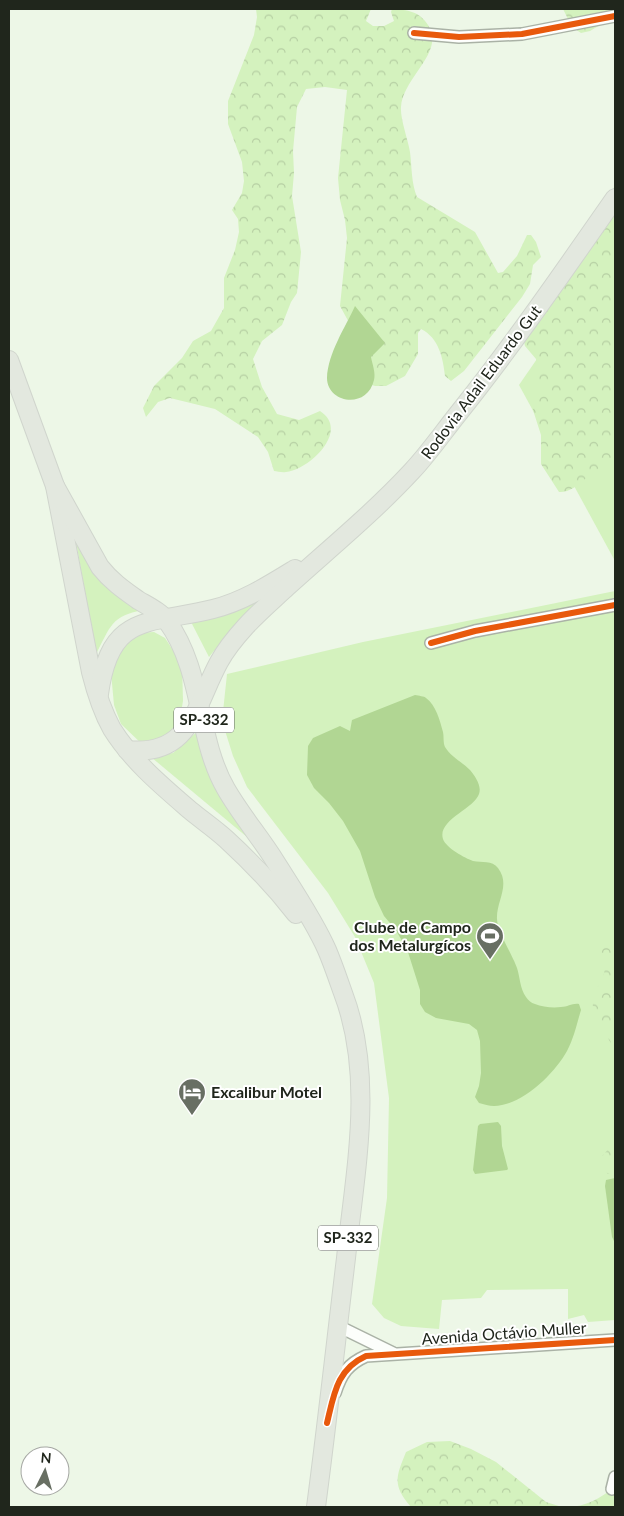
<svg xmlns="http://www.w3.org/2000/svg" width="624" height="1516" font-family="Lato,sans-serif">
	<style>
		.green { fill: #d4f2be }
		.forest { fill: url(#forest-crowns) }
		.water { fill: #b1d693 }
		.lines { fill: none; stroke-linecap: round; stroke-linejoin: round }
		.street-casing { stroke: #aab2a6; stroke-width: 14 }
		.primary-casing { stroke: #d0d5cd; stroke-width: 20 }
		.street { stroke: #fcfefb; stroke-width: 11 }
		.primary { stroke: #e3e8df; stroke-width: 18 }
		.cycleway-casing { stroke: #fff; stroke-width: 9 }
		.cycleway { stroke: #e8590c; stroke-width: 6 }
		.labels { text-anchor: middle; stroke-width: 4; stroke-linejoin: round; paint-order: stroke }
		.shield { fill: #fff; stroke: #636760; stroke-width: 1 }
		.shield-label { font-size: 15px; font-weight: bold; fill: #20261c }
		.street-label { font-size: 16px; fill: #20261c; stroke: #fff }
		.poi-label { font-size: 16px; font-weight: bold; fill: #20261c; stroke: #fff; text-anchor: end }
	</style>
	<defs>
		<pattern id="forest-crowns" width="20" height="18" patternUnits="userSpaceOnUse" patternTransform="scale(1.25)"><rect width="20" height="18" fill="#d4f2be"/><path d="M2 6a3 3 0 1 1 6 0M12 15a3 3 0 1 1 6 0" fill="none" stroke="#b6cfa3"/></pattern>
	</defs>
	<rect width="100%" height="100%" fill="#edf7e7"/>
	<g class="green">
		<polygon points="615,246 615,561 519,385"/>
		<path d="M75,536L143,610C111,616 111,626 96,654Z"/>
		<polygon points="615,591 615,1320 588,1322 584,1315 568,1319 568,1289 487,1290 481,1298 442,1300 439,1329 401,1326 384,1318 372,1304 387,1198 389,1098 374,983 355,937 328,893 247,787 233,756 222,721 227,674 363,642"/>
		<polygon points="262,596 235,625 209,657 190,620"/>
		<polygon points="154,632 165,638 182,664 183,701 180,718 165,739 143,745 121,724 114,705 111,673 126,641 140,633"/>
		<path d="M198,731C199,739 200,747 202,755C210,784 231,812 247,837L151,757L173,753Z"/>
	</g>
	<g class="forest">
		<path d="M256,9H371L366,21L373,26H384L394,21L391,12L392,9C408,10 419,11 428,25C446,52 403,77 401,107C400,118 408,140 410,152C412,167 411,182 417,197L475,232L498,273L503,272L517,256L527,235H531L536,242L541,257L533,265L530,284L522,297L464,371L451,381L445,376C443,358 439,338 421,329L418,333V354L405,376L386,386H375L366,383L352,328L340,306L347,238L345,220L340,200L338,178L347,90L325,87L306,89L297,107L293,151L294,173L292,196L301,252L297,293L291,302L282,325L262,341L253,359L262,387L277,414L299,420L320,411C351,431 308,470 286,472C282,473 277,471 274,471L268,452L258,437L215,409L170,398L158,402L146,417L143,408L154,386L182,358L193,341L211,331L224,308V278L235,250L239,232L238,219L232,210L242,193L244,181L242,162L228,124V101L254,35L257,17Z"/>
		<polygon points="563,9 615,9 615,16 590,31 581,33 572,27"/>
		<path d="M615,186V467C592,460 582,493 559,492L541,464V435L533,410L539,393L536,359L525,346L521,329L588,223Z"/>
		<path d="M615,937V1053C610,1036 595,1024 593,1007C591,992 603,982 605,969C605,964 602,955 601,950L608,938Z"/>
		<polygon points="615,1142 615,1174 608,1174 599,1165 602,1156"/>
		<path d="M450,1441L471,1449L496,1462L546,1502L562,1507H411C392,1485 396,1477 406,1452L427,1442Z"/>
		<path d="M615,1487V1507H567C586,1507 600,1498 615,1487Z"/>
	</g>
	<g class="water">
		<path d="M355,306L385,343L371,357C372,363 376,373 374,380C367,410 327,403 327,378C328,353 345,328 355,306Z"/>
		<path d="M415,695C419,696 424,696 426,698C436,705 440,721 443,732C444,736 443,743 445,747C451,757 462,762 470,770C475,776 482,786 479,794C474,809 437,820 443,839C446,848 465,858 473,861C482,863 492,860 498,868C511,885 496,901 497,919C497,931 513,956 517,968C520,977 520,989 526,997C528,1000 531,1003 535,1004C542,1007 553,1008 561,1007C568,1007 572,1003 579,1004L581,1010C577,1023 574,1038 567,1051C555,1073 522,1106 494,1106C489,1106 484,1104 479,1103L475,1097L479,1086L481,1073L480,1041L477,1030L469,1024L436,1018L425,1012L420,1004V990L407,949L395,929L384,916L375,897L360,851L343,821L329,803L314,788L307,775L308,746L313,738L340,726L350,731L352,720Z"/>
		<polygon points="498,1122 501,1126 502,1146 508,1169 507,1170 475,1174 473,1170 478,1126 480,1124"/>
		<polygon points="615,1178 615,1243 612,1237 605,1186 606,1180"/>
	</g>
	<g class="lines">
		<g class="street-casing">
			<g id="street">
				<polyline points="414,33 459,37 522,34 615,16"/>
				<polyline points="431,643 475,631 615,605"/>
				<polyline points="338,1326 393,1353"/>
				<path d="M335,1393C341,1374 348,1364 366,1356L615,1340"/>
				<polyline points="612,1489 615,1477"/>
			</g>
		</g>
		<g class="primary-casing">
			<g id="primary">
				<path d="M9,360L55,486L91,672C96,692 102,711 112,729C132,761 162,786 191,811C202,820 215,829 226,839C251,862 275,887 296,914"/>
				<path d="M55,486L100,567C111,581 124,590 138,600C148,606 161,612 167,621C204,672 196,737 226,789C241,815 260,837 275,861C292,888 315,922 327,950C333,964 338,979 343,993C375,1077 355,1171 346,1258C336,1341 327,1424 316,1507"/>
				<path d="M99,694C110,612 148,625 213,609C242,602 269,585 295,569"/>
				<path d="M127,750C191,757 195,706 219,662C226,649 236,637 246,626C259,612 273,600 287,587C329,549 373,513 412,471C428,454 442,434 457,415C513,345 564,271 615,198"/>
			</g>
		</g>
		<use href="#street" class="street"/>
		<use href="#primary" class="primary"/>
		<g class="cycleway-casing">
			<g id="cycleway">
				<polyline points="414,33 459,37 522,34 615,16"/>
				<polyline points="431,643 475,631 615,605"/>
				<path d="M327,1423C334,1394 337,1369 366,1356L615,1340"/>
			</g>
		</g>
		<use href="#cycleway" class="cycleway"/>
	</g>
	<defs>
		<g id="stadium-pin" transform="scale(1.4375)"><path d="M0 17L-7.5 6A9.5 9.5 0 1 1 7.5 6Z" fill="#686f63" stroke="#fff"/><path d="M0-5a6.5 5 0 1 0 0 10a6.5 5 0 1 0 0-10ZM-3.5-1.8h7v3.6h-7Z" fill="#fff"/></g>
		<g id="hotel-pin" transform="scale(1.4375)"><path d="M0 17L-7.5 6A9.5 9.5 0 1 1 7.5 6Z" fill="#686f63" stroke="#fff"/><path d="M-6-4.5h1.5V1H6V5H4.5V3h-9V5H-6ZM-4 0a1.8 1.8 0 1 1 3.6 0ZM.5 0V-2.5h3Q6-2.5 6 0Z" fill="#fff"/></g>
	</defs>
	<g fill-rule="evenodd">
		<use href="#stadium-pin" x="490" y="936"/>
		<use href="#hotel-pin" x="192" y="1092"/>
	</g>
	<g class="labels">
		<g class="shield">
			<rect x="174" y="707.5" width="60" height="25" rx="4"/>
			<rect x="318" y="1225.5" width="60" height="25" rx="4"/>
		</g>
		<g class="shield-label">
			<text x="204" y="725">SP-332</text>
			<text x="348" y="1243">SP-332</text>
		</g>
		<g class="street-label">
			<text transform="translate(481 382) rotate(-53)" y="6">Rodovia Adail Eduardo Gut</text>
			<text transform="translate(504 1333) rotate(-4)" y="6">Avenida Octávio Muller</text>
		</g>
		<g class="poi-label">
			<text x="471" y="933">Clube de Campo<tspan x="471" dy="18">dos Metalurgícos</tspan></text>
			<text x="211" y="1098" text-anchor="start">Excalibur Motel</text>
		</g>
	</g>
	<rect width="624" height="1516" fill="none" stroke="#20261c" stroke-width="20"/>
	<g transform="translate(45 1471) rotate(5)"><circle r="24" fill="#ffffff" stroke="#a6a8a4"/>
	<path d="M0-4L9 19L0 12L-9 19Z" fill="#686f63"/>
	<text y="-8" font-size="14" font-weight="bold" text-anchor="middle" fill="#20261c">N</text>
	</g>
</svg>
